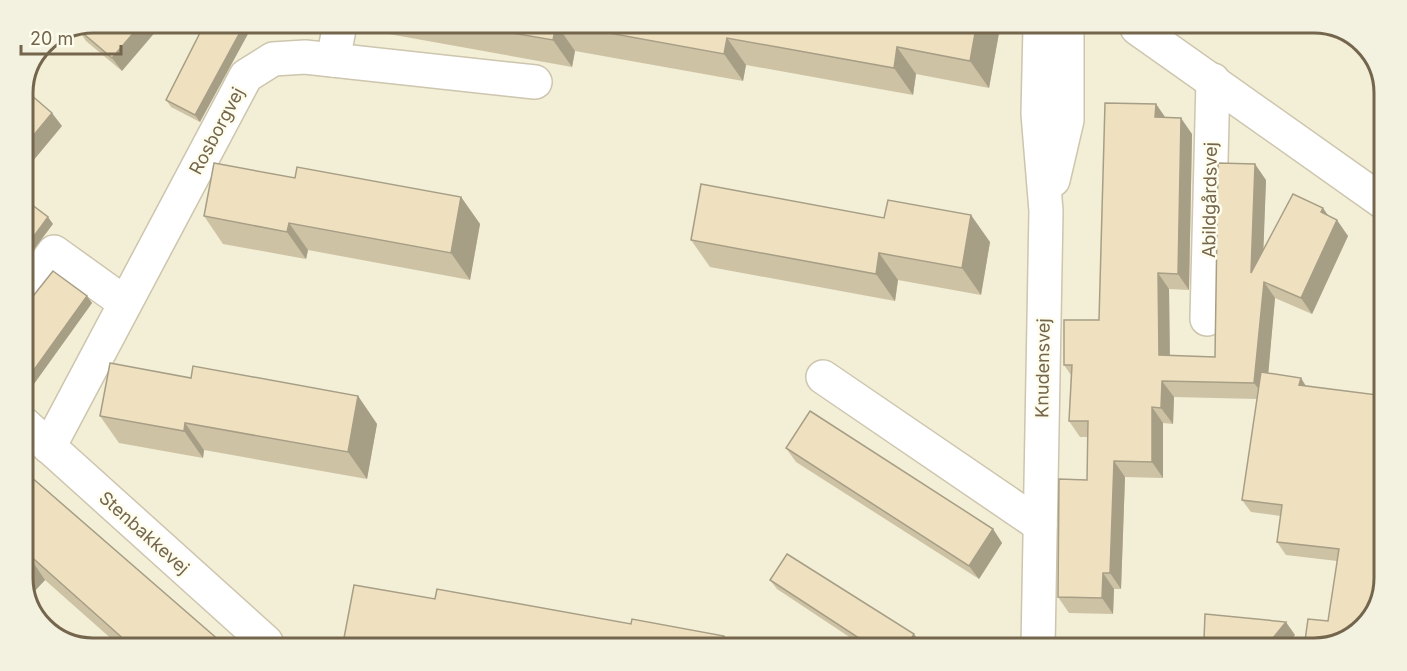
<svg xmlns="http://www.w3.org/2000/svg" width="1407" height="671" font-family="Inter,sans-serif">
	<style>
		.residential { fill: #f3eed6 }
		.lines { fill: none; stroke-linecap: round; stroke-linejoin: round }
		.minor-casing { stroke: #cdc5ae; stroke-width: 36 }
		.minor { stroke: #fff; stroke-width: 33 }
		.wall { fill: #cec2a5 }
		.shaded-wall { fill: #a79e86 }
		.building { fill: #efe1c0; stroke: #a79e86; stroke-width: 1.5 }
		.labels { text-anchor: middle; stroke-width: 5; stroke-linejoin: round; paint-order: stroke }
		.street-label { font-size: 18px; fill: #74664d; stroke: #fefded }
		.rim { fill: none; stroke: #74664d; stroke-width: 3 }
	</style>
	<rect width="100%" height="100%" fill="#fbfae7"/>
	<polygon class="residential" points="94,23 1345,30 1372,54 1384,89 1377,609 1353,637 1314,648 62,641 35,617 23,582 23,89 44,43"/>
	<g class="lines">
		<g class="minor-casing">
			<g id="minor">
				<polyline points="1137,28 1383,202"/>
				<polyline points="333,60 340,24"/>
				<polyline points="1053,180 1067,120 1067,28"/>
				<polyline points="23,295 54,252 125,303"/>
				<polyline points="1207,319 1213,80"/>
				<polyline points="823,377 1040,525"/>
				<polyline points="23,423 266,642"/>
				<polyline points="49,447 246,76 273,59 305,57 535,82"/>
				<polyline points="1038,647 1046,211 1038,114 1040,28"/>
			</g>
		</g>
		<use href="#minor" class="minor"/>
	</g>
	<g class="wall">
		<polygon points="93,22 122,71 86,41 78,29"/>
		<polygon points="205,23 200,122 171,107 166,100"/>
		<polygon points="358,24 996,28 999,33 989,88 916,74 913,95 746,65 743,81 575,51 572,67 361,29"/>
		<polygon points="1156,104 1165,117 1192,134 1189,290 1169,289 1170,356 1215,357 1266,180 1263,249 1329,216 1348,236 1312,314 1275,298 1268,373 1377,609 1328,621 1337,561 1286,555 1277,542 1281,516 1251,512 1242,500 1257,399 1174,397 1173,424 1163,423 1163,478 1125,477 1121,589 1114,589 1113,614 1069,613 1058,597 1087,480 1088,437 1080,437 1069,421 1071,375 1064,365 1099,320"/>
		<polygon points="295,178 461,197 480,224 470,280 308,250 306,259 223,244 204,216"/>
		<polygon points="691,240 990,242 981,295 898,280 895,301 710,267"/>
		<polygon points="87,296 92,303 31,388 23,382 23,305"/>
		<polygon points="191,378 358,396 377,424 367,479 204,450 203,458 119,443 100,416"/>
		<polygon points="786,448 993,529 1002,543 979,579 796,462"/>
		<polygon points="30,476 221,642 115,642 45,580 31,595 25,590 23,582"/>
		<polygon points="770,580 921,644 919,646 863,646 777,589"/>
		<polygon points="435,599 724,636 730,645 348,643 344,638"/>
		<polygon points="1295,635 1284,648 1210,648 1204,640"/>
	</g>
	<g class="shaded-wall">
		<polygon points="142,23 163,23 122,71 112,58"/>
		<polygon points="245,23 254,23 200,122 195,115"/>
		<polygon points="556,25 557,25 575,51 572,67 553,40"/>
		<polygon points="976,28 996,28 999,33 989,88 970,61"/>
		<polygon points="727,38 746,65 743,81 724,54"/>
		<polygon points="897,47 916,74 913,95 894,68"/>
		<polygon points="1156,104 1167,120 1155,117"/>
		<polygon points="52,113 62,126 23,173 23,148"/>
		<polygon points="1181,118 1192,134 1189,290 1178,274"/>
		<polygon points="1255,164 1266,180 1262,289 1251,273"/>
		<polygon points="461,197 480,224 470,280 451,253"/>
		<polygon points="1323,208 1334,224 1321,212"/>
		<polygon points="971,215 990,242 981,295 962,268"/>
		<polygon points="48,217 53,224 23,264 23,251"/>
		<polygon points="1337,220 1348,236 1312,314 1301,298"/>
		<polygon points="289,223 308,250 306,259 287,232"/>
		<polygon points="879,253 898,280 895,301 876,274"/>
		<polygon points="1158,273 1169,289 1170,371 1159,355"/>
		<polygon points="1264,282 1275,298 1266,399 1254,383"/>
		<polygon points="87,296 92,303 31,388 26,381"/>
		<polygon points="1301,378 1309,391 1299,385"/>
		<polygon points="1162,381 1174,397 1173,424 1161,408"/>
		<polygon points="358,396 377,424 367,479 348,452"/>
		<polygon points="1152,407 1163,423 1163,478 1152,462"/>
		<polygon points="185,423 204,450 203,458 184,431"/>
		<polygon points="1114,461 1125,477 1121,589 1110,573"/>
		<polygon points="993,529 1002,543 979,579 969,566"/>
		<polygon points="26,552 45,580 31,595 23,582 23,556"/>
		<polygon points="1103,573 1114,589 1113,614 1102,598"/>
		<polygon points="1286,622 1295,635 1284,648 1265,648"/>
		<polygon points="914,634 921,644 919,646 907,646"/>
		<polygon points="724,636 730,645 722,645"/>
	</g>
	<g class="building">
		<polygon points="93,22 142,23 112,58 78,29"/>
		<polygon points="205,23 245,23 195,115 166,100"/>
		<polygon points="467,25 556,25 553,40"/>
		<polygon points="565,25 976,28 970,61 897,47 894,68 727,38 724,54"/>
		<polygon points="23,88 52,113 23,148"/>
		<polygon points="1105,103 1156,104 1155,117 1181,118 1178,274 1158,273 1159,355 1215,357 1218,163 1255,164 1251,273 1293,194 1323,208 1321,212 1337,220 1301,298 1264,282 1254,383 1162,381 1161,408 1152,407 1152,462 1114,461 1110,573 1103,573 1102,598 1058,597 1059,479 1087,480 1088,421 1069,421 1072,365 1064,365 1064,320 1099,320"/>
		<polygon points="214,163 295,178 297,167 461,197 451,253 289,223 287,232 204,216"/>
		<polygon points="701,184 884,218 888,200 971,215 962,268 879,253 876,274 691,240"/>
		<polygon points="23,198 48,217 23,251"/>
		<polygon points="53,271 87,296 26,381 23,379 23,305 26,305"/>
		<polygon points="110,363 191,378 193,366 358,396 348,452 185,423 184,431 100,416"/>
		<polygon points="1381,367 1377,609 1353,637 1314,648 1304,648 1308,619 1328,621 1339,549 1277,542 1282,505 1242,500 1261,372 1301,378 1299,385 1377,395"/>
		<polygon points="810,411 993,529 969,566 786,448"/>
		<polygon points="30,476 221,642 127,642 26,552 23,556 23,484"/>
		<polygon points="787,554 914,634 907,646 871,646 770,580"/>
		<polygon points="354,585 435,599 437,589 631,624 632,619 724,636 722,645 371,643 344,638"/>
		<polygon points="1205,614 1286,622 1265,648 1214,648 1204,640"/>
		<polygon points="1081,643 1159,645 1159,648 1081,647"/>
	</g>
	<g class="labels">
		<g class="street-label">
			<text transform="translate(217 131) rotate(-62)" y="6">Rosborgvej</text>
			<text transform="translate(1210 200) rotate(-89)" y="6">Abildgårdsvej</text>
			<text transform="translate(1043 368) rotate(-89)" y="6">Knudensvej</text>
			<text transform="translate(144 533) rotate(42)" y="6">Stenbakkevej</text>
		</g>
	</g>
	<path d="M0 0H1407V671H0ZM93 33H1314A60 60 0 0 1 1374 93V578A60 60 0 0 1 1314 638H93A60 60 0 0 1 33 578V93A60 60 0 0 1 93 33Z" fill="#f3f1e0" fill-rule="evenodd"/>
	<path class="rim" d="M93 33H1314A60 60 0 0 1 1374 93V578A60 60 0 0 1 1314 638H93A60 60 0 0 1 33 578V93A60 60 0 0 1 93 33Z"/>
	<path d="M21 45v9h100v-9" fill="none" stroke="#74664d" stroke-width="3"/>
	<text x="30" y="45" font-size="18" fill="#74664d" stroke="#fefded" stroke-width="4.5" paint-order="stroke">20 m</text>
</svg>
